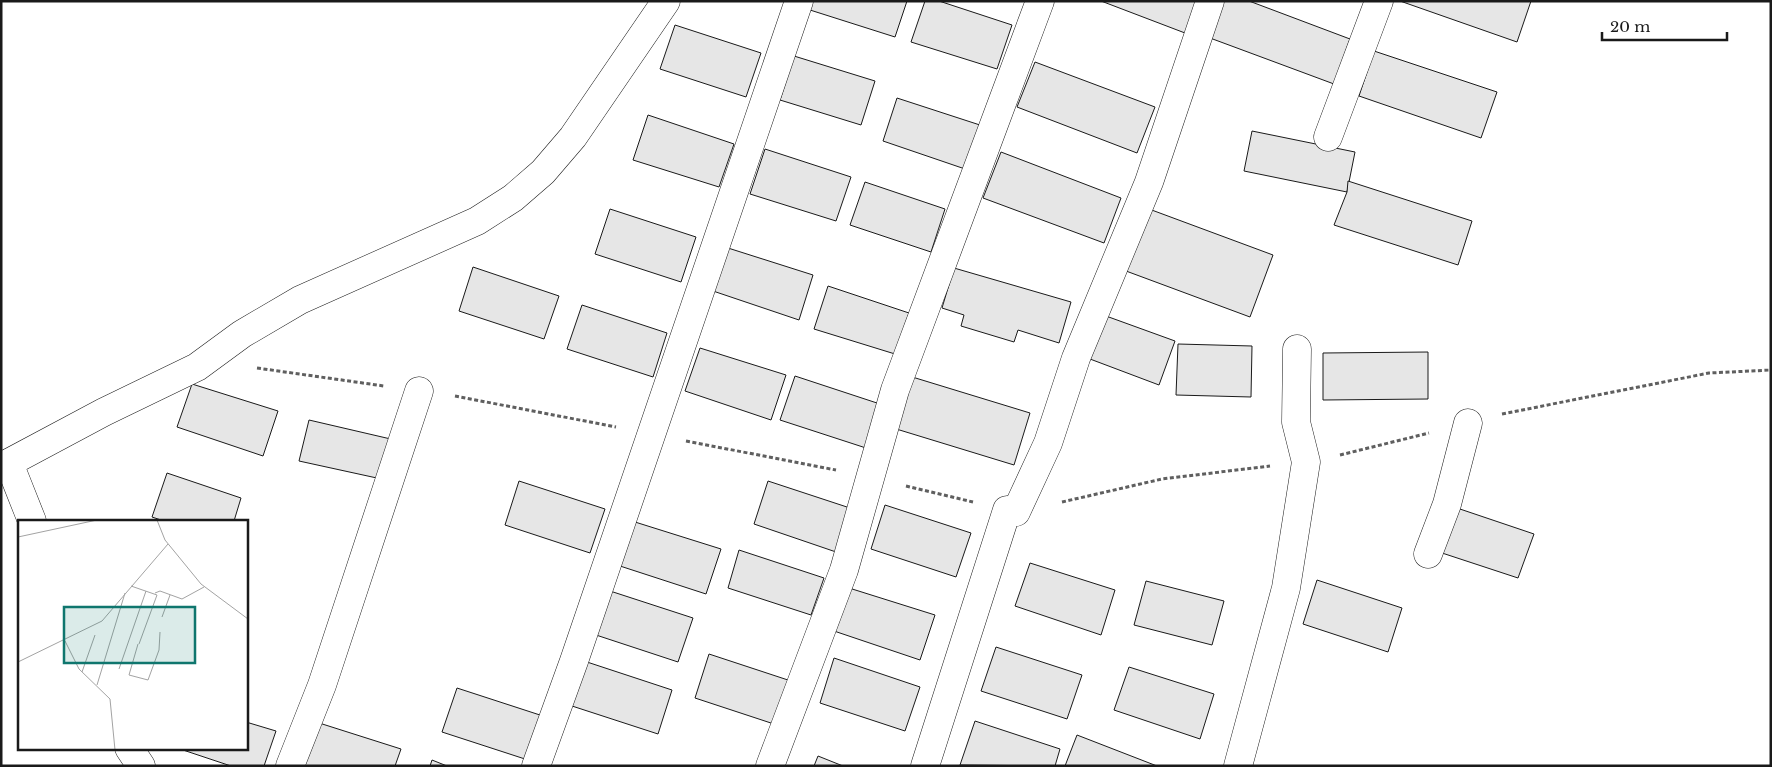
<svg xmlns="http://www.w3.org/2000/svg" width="1772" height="767" font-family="'Libre Baskerville',serif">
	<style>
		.building { fill: #e6e6e6; stroke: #1a1a1a }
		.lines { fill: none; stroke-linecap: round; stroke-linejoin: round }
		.street-casing { stroke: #1a1a1a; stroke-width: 29 }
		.path { stroke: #5f5f5f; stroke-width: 3; stroke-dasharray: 4 2.5; stroke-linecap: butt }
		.street { stroke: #fff; stroke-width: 28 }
		.inset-road { fill: none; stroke: #a3a3a3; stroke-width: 1 }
		.view { fill: #0f766e; fill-opacity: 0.15; stroke: #0f766e; stroke-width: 2.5 }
		.inset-edge { fill: none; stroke: #1a1a1a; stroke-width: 2.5 }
	</style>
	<rect width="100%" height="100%" fill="#fff"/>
	<g class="building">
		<polygon points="813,1 907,1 895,37 810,10"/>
		<polygon points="925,1 939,1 1012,25 997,69 911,42"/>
		<polygon points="1101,1 1196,1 1185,33"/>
		<polygon points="1224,1 1249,1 1350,39 1334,84 1210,38"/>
		<polygon points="1400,1 1531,1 1517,42"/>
		<polygon points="675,25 761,53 746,97 660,69"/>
		<polygon points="1374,51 1497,92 1481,138 1359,96"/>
		<polygon points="794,56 875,81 861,125 780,100"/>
		<polygon points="1035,62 1155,107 1137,153 1017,107"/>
		<polygon points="897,98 983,126 968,170 883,141"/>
		<polygon points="648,115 734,144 719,187 633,160"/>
		<polygon points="1252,131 1355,152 1347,192 1244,171"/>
		<polygon points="765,149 851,177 836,221 750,194"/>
		<polygon points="1001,152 1121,198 1104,243 983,198"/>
		<polygon points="1348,181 1472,221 1458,265 1334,225 1347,192"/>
		<polygon points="865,182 945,209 931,252 850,225"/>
		<polygon points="610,209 696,237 681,282 595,254"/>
		<polygon points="1149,209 1273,255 1250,317 1126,271"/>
		<polygon points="728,248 813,275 799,320 713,291"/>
		<polygon points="473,267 559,296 544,339 459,311"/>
		<polygon points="954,268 1071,302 1059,343 1018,330 1014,342 961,326 964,315 942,308"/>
		<polygon points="828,286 909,313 895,354 814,329"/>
		<polygon points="582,305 667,333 653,377 567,349"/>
		<polygon points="1106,316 1175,341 1159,385 1090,359"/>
		<polygon points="1178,344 1252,346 1251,397 1176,395"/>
		<polygon points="700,348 786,375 771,420 685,391"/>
		<polygon points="1428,352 1428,399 1323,400 1323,353"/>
		<polygon points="795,376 880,404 866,448 780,420"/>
		<polygon points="909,376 1030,413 1014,465 893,428"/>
		<polygon points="192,384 278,411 263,456 177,427"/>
		<polygon points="309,420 395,440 386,480 299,461"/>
		<polygon points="167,473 241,498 234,521 164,521 152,517"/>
		<polygon points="519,481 605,509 590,553 505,525"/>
		<polygon points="768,481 853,509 839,553 754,524"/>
		<polygon points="885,505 971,533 956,577 871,549"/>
		<polygon points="1454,507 1534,534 1518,578 1439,552"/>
		<polygon points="635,522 721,549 706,594 620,566"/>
		<polygon points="739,550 824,578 811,615 728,588"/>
		<polygon points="1030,563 1115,590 1101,635 1015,606"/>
		<polygon points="1317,580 1402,608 1388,652 1303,624"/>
		<polygon points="1146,581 1224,601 1212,645 1134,625"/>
		<polygon points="849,588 935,615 920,660 834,631"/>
		<polygon points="607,590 693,618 678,662 593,634"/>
		<polygon points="996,647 1082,675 1067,719 981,691"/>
		<polygon points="709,654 794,682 780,726 695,698"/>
		<polygon points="834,658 920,687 905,731 820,703"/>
		<polygon points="587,662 672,690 658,734 572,706"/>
		<polygon points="1129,667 1214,694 1200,739 1114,710"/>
		<polygon points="457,688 543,716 528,760 442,732"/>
		<polygon points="975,721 1060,749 1055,766 960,765"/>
		<polygon points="246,722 276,731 264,766 231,766 177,748 246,748"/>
		<polygon points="316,722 401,749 395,766 303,766"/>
		<polygon points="1077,735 1157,766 1065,766"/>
		<polygon points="818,756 843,766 814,766"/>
		<polygon points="432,760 447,766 430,766"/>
	</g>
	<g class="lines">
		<g class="street-casing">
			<g id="street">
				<polyline points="1328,137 1379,1"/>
				<polyline points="9,463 32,521"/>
				<polyline points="1,467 104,412 197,367 242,334 300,300 477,221 513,198 543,172 573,137 666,1"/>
				<polyline points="1016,512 1048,443 1076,358 1149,182 1210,1"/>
				<polyline points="1428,554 1447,504 1468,423"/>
				<polyline points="129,748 141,766"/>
				<polyline points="290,766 322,685 419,391"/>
				<polyline points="536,766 574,661 799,1"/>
				<polyline points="770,766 844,570 895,390 1040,1"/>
				<polyline points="925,766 1007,510"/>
				<polyline points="1238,766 1286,588 1306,462 1296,422 1297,349"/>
			</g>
		</g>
		<g class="path">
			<polyline points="257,368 384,386"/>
			<polyline points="455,396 616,427"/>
			<polyline points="1502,414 1709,373 1771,370"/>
			<polyline points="686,441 836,470"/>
			<polyline points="1340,455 1429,433"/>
			<polyline points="906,486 973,502"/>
			<polyline points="1062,502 1162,479 1270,466"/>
		</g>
		<use href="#street" class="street"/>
	</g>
	<g transform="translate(18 520)">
		<rect width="230" height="230" fill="#fff"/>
		<path class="inset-road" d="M139,0L147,20L183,64L230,99M0,17L79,0M113,66L139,75L121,124M137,73L142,71L164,79L186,67M144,97L152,75M47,121L61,149L92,179L97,230M120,124L111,155L130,160L141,130L142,112M0,142L84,101L150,24M101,149L128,71M64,152L77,115M79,165L107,73"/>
		<path class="view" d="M46,87H177V143H46Z"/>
		<rect width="230" height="230" class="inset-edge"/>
	</g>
	<rect width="1772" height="767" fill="none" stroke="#1a1a1a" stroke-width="5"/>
	<path d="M1602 32v8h125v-8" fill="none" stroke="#1a1a1a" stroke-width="2.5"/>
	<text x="1610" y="32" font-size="15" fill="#1a1a1a" stroke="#ffffff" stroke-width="4" paint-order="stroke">20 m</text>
</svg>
